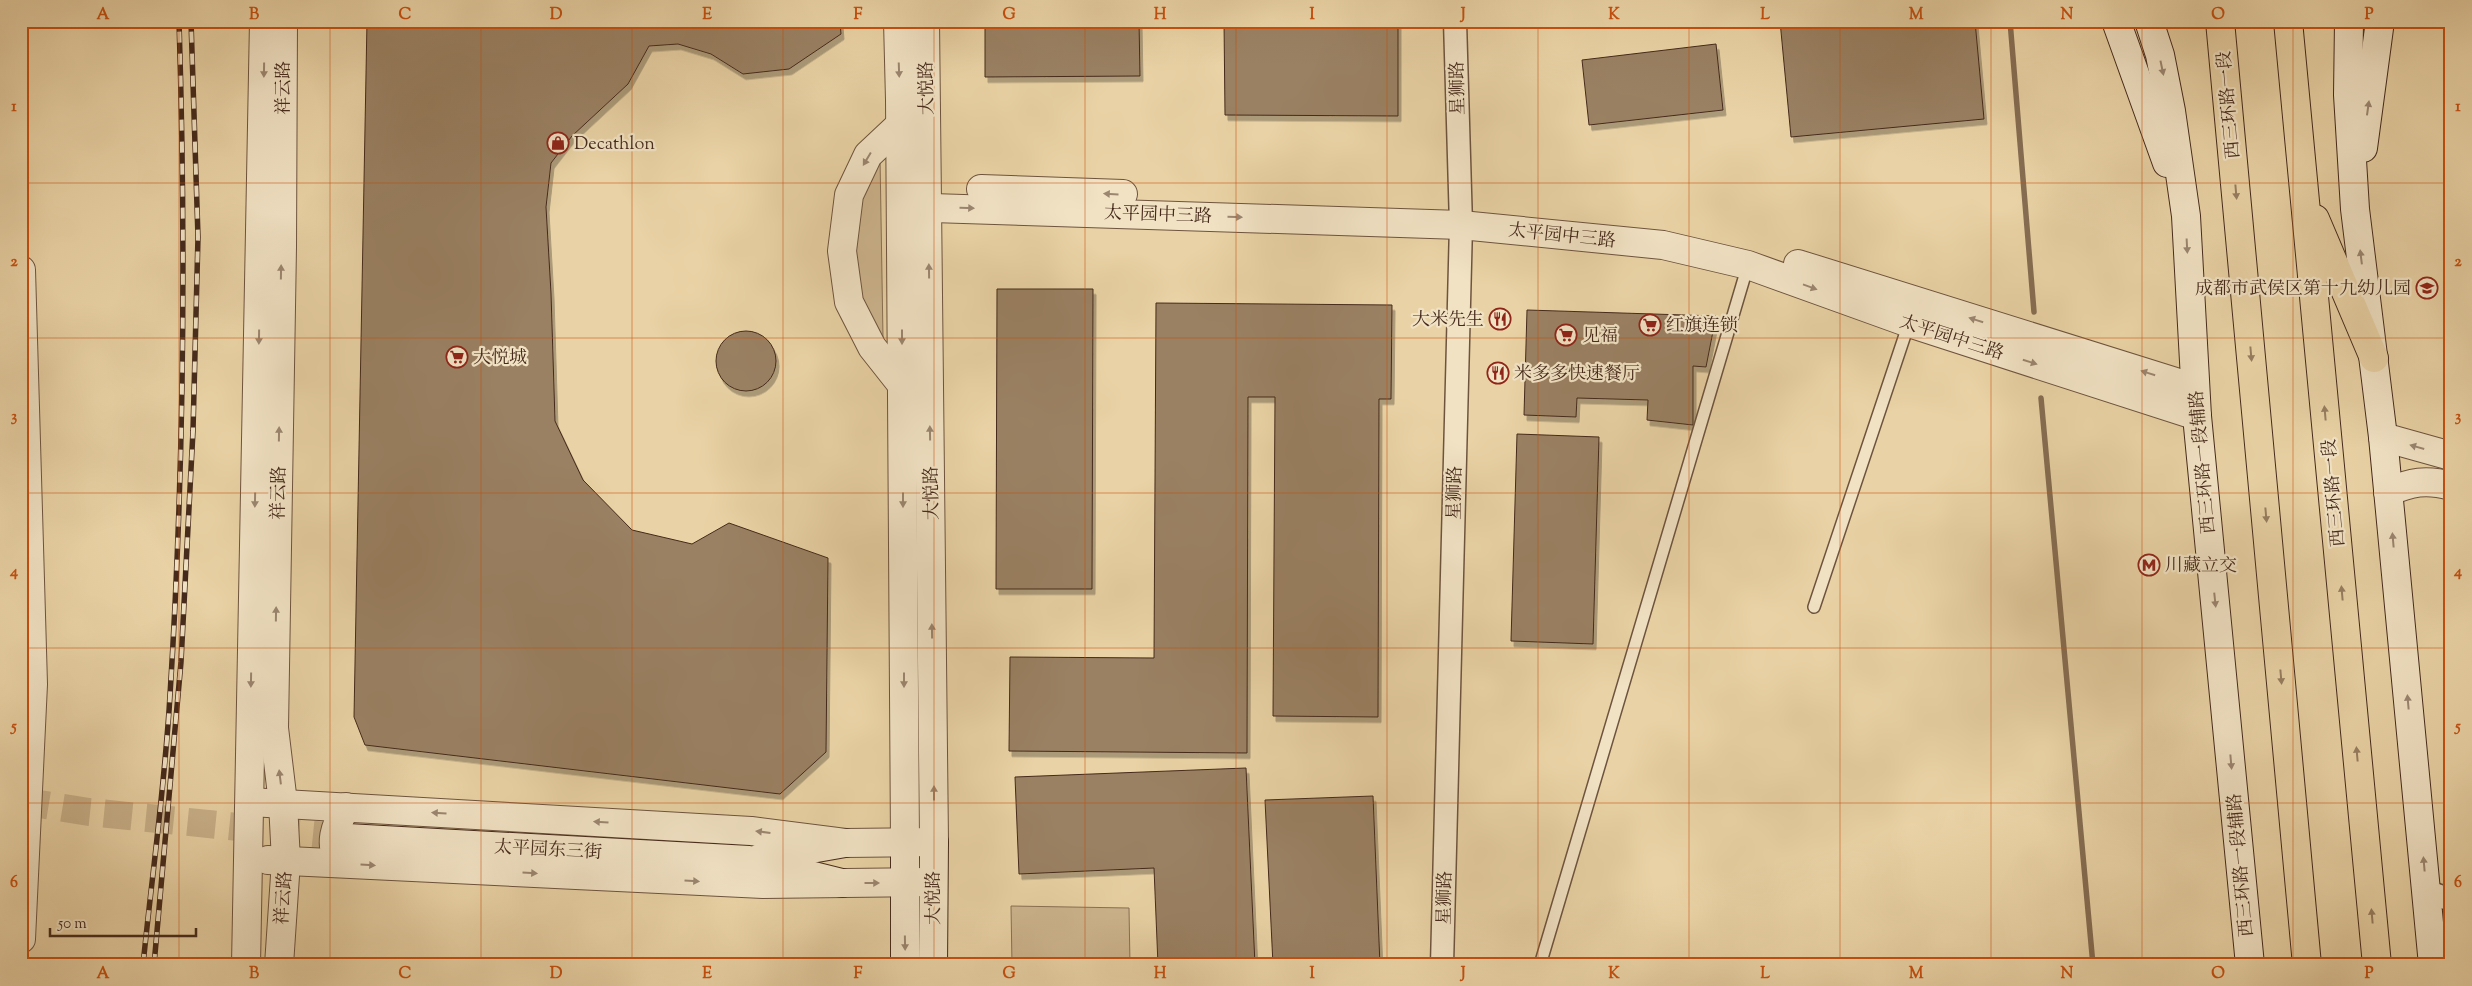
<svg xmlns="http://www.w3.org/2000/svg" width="2472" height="986" font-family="'Sorts Mill Goudy','Noto Serif SC',serif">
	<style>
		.green { fill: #cdb58e; stroke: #897054 }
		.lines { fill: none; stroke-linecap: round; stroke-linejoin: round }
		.stream { stroke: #866d52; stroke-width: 5.5 }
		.building { fill: #9a8163; stroke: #452a1b; filter: url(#shadow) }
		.secondary-tunnel { stroke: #c8b089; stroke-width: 28; stroke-dasharray: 28 14; stroke-linecap: butt }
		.service-casing { stroke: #6e543e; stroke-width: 14 }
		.minor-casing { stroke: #6e543e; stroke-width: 25 }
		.tertiary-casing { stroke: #6e543e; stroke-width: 30 }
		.secondary-casing { stroke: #452a1b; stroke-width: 30 }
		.trunk-casing { stroke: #452a1b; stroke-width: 30 }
		.service { stroke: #f1e2c4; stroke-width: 11 }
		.minor { stroke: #f1e2c4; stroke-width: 22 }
		.tertiary { stroke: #f1e2c4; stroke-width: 28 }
		.secondary { stroke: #f1e2c4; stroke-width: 28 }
		.trunk { stroke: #e9d2a5; stroke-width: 28 }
		.rail-casing { stroke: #452a1b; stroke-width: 5.5 }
		.rail { stroke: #f1e2c4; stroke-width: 4; stroke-dasharray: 11; stroke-linecap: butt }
		.oneway { fill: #9b8670 }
		.oneway2 { fill: #977e60 }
		.grid { fill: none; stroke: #c7500f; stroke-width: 1; stroke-opacity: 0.55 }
		.labels { text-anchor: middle; stroke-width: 4.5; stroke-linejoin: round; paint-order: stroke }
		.street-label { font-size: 18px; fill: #452a1b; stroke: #f1e2c4 }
		.poi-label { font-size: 18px; fill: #452a1b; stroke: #f1e2c4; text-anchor: start }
		.neatline { fill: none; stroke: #c7500f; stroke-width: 2 }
		.grid-label { font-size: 16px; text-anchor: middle; font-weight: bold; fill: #c7500f }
	</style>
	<defs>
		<filter id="shadow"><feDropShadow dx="3" dy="5.5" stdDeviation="0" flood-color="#0004"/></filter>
	</defs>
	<rect width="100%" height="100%" fill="#e9d2a5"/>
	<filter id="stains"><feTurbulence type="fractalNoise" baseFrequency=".004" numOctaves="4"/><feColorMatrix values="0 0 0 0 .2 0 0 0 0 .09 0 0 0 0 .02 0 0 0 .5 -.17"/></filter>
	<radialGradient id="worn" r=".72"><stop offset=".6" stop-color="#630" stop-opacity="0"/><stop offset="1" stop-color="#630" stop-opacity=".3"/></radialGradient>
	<g class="green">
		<polygon points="880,157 883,338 859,294 853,255 855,215"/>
		<polygon points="1011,906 1129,908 1130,965 1012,965"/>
	</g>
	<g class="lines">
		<g class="stream">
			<polyline points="2010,21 2034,312"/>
			<polyline points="2041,398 2093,965"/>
		</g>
	</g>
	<g class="building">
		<polygon points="367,21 840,21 841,34 789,69 743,74 711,54 678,44 649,46 628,84 572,136 551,163 546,207 551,293 555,421 583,480 632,530 692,544 729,523 828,558 826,752 780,794 365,745 354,717"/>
		<polygon points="985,21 1139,21 1140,76 985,77"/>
		<polygon points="1224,21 1398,21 1398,116 1225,115"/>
		<polygon points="1780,21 1975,21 1984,119 1791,137"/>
		<polygon points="1716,44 1723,110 1589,125 1582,60"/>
		<polygon points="997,289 1093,289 1092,589 996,589"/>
		<polygon points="1156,303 1392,305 1391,399 1379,399 1378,717 1273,716 1275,397 1248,397 1247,753 1009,751 1010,657 1154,658"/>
		<polygon points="1527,310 1716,316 1706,367 1693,366 1693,425 1647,420 1648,400 1577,398 1576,417 1524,415"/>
		<circle cx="746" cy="361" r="30"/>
		<polygon points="1517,434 1599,437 1593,644 1511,641"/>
		<polygon points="1246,768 1255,965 1158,965 1154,868 1019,874 1015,777"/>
		<polygon points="1373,796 1380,965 1273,965 1265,800"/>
	</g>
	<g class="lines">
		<polyline class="secondary-tunnel" points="21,801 89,812 347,838"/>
		<g class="service-casing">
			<g id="service">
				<polyline points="1814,607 1909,323"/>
				<polyline points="1540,965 1748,265"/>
			</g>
		</g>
		<g class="minor-casing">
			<g id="minor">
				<polyline points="2426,891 2451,900"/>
				<polyline points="1442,965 1461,225 1455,21"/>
			</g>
		</g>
		<g class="tertiary-casing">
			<g id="tertiary">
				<polyline points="898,21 900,100 905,842"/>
				<polyline points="901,124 868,155 849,195 842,251 849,302 872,347 902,385"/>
				<polyline points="981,189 1123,194"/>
				<polyline points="901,207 1461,225 1663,245 1748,265 1909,323 2197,416"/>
				<polyline points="1798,264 2195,388"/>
				<polyline points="21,270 33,684 21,939"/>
				<polyline points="2383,437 2451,456"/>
				<path d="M2388,492C2411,482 2426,479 2451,486"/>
				<polyline points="250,802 751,831 845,843 934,842 925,21"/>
				<polyline points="268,860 763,884 929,882"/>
				<path d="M340,863C328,844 335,826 346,807"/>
				<polyline points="246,965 264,21"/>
				<polyline points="279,965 286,861 283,803 274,728 282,247 283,21"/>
			</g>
		</g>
		<g class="secondary-casing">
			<g id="secondary">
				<polyline points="2116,21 2167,163"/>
				<polyline points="2149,21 2160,55 2171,111 2186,216 2197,416 2250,965"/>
				<polyline points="2349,21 2348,95 2355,209 2383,437 2433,965"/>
				<polyline points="2363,148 2380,21"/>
				<polyline points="347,838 749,860 842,883"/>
				<polyline points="905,842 905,965"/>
				<polyline points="760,858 845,843"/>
				<polyline points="933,965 934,842"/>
			</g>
		</g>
		<g class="trunk-casing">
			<g id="trunk">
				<polyline points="2220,21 2307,965"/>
				<polyline points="2288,21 2377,965"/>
				<polyline points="2315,219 2374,358"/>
			</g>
		</g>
		<use href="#service" class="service"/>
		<use href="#minor" class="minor"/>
		<use href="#tertiary" class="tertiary"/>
		<use href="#secondary" class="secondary"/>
		<use href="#trunk" class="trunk"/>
		<g class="rail-casing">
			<g id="rail">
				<path d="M143,965C152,875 165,785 170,695C184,472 186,245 179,21"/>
				<polyline points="154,965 181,662 193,431 198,237 191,21"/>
			</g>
		</g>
		<use href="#rail" class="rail"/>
	</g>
	<defs><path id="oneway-solid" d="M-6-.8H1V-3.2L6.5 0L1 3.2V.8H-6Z" transform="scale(1.25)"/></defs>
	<g class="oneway">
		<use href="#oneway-solid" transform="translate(2162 68) rotate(78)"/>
		<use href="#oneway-solid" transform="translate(264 70) rotate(91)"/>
		<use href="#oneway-solid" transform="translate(899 70) rotate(88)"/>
		<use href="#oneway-solid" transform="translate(2368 108) rotate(-82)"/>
		<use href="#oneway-solid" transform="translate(867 159) rotate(121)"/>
		<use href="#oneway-solid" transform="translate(1111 194) rotate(-177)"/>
		<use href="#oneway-solid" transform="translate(967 208) rotate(2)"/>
		<use href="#oneway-solid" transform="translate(1235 217) rotate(2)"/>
		<use href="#oneway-solid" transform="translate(2187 246) rotate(87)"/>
		<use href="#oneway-solid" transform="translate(2361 257) rotate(-97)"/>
		<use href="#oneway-solid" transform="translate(929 271) rotate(-91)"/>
		<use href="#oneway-solid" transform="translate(281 272) rotate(-89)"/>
		<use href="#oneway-solid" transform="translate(1810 287) rotate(20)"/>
		<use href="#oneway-solid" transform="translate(1976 320) rotate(-163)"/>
		<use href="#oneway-solid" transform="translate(259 337) rotate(91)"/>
		<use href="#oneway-solid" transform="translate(902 337) rotate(90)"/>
		<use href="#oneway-solid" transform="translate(2030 362) rotate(17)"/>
		<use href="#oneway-solid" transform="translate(2148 373) rotate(-163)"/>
		<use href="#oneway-solid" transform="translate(930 433) rotate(-91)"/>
		<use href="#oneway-solid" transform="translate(279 434) rotate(-89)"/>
		<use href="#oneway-solid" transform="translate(2417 447) rotate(-164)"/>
		<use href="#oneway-solid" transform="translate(255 500) rotate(91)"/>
		<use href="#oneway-solid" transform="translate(903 500) rotate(90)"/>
		<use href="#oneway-solid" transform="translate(2393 540) rotate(-95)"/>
		<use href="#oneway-solid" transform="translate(2215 600) rotate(84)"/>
		<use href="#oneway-solid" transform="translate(276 614) rotate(-89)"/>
		<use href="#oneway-solid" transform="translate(932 631) rotate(-91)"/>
		<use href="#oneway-solid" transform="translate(251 680) rotate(91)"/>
		<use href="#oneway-solid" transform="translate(904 680) rotate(90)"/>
		<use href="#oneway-solid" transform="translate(2408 702) rotate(-95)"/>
		<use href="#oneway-solid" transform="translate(2231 762) rotate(85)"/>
		<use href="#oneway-solid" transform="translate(280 777) rotate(-97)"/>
		<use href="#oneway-solid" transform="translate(934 793) rotate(-90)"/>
		<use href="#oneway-solid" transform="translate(439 813) rotate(-177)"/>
		<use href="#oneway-solid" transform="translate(601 822) rotate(-177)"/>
		<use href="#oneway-solid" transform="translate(763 832) rotate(-173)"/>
		<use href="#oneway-solid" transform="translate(2424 864) rotate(-95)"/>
		<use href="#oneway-solid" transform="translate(368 865) rotate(3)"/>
		<use href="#oneway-solid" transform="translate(530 873) rotate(3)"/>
		<use href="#oneway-solid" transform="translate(692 881) rotate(3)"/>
		<use href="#oneway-solid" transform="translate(872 883)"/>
		<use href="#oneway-solid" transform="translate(905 943) rotate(89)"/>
	</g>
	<g class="oneway2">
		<use href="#oneway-solid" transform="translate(2236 192) rotate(85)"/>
		<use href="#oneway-solid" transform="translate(2251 354) rotate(85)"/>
		<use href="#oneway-solid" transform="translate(2325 413) rotate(-95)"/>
		<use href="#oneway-solid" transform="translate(2266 515) rotate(85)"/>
		<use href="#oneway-solid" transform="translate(2342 593) rotate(-95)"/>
		<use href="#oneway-solid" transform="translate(2281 677) rotate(85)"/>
		<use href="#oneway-solid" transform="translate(2357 754) rotate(-95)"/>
		<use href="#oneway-solid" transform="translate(2372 916) rotate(-95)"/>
	</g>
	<path class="grid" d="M179,21V965M330,21V965M481,21V965M632,21V965M783,21V965M934,21V965M1085,21V965M1236,21V965M1387,21V965M1538,21V965M1689,21V965M1840,21V965M1991,21V965M2142,21V965M2293,21V965M21,183H2451M21,338H2451M21,493H2451M21,648H2451M21,803H2451"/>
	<defs>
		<g id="shop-ring" transform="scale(1.125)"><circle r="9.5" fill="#f1e2c4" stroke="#8f2418" stroke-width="1.5"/><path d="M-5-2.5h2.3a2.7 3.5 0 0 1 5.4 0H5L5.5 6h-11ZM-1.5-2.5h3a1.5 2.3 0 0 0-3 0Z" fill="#8f2418"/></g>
		<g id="school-ring" transform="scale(1.125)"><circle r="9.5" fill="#f1e2c4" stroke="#8f2418" stroke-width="1.5"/><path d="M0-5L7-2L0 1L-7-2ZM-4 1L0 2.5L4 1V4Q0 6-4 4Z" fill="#8f2418"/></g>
		<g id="restaurant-ring" transform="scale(1.125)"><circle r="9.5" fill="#f1e2c4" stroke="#8f2418" stroke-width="1.5"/><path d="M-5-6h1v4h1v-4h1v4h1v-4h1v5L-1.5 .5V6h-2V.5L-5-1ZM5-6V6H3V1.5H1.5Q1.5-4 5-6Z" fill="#8f2418"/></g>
		<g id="supermarket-ring" transform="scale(1.125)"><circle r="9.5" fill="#f1e2c4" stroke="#8f2418" stroke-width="1.5"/><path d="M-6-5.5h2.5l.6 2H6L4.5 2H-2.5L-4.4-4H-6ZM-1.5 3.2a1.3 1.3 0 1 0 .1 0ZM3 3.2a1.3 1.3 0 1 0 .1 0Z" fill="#8f2418"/></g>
		<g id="metro-ring" transform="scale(1.125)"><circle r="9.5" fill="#f1e2c4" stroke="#8f2418" stroke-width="1.5"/><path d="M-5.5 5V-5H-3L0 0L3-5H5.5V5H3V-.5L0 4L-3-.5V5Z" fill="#8f2418"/></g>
	</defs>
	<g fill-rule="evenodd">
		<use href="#shop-ring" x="558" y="143"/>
		<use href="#school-ring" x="2427" y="288"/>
		<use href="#restaurant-ring" x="1500" y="319"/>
		<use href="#supermarket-ring" x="1650" y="325"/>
		<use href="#supermarket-ring" x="1566" y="335"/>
		<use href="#supermarket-ring" x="457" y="357"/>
		<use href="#restaurant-ring" x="1498" y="373"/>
		<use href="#metro-ring" x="2149" y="565"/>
	</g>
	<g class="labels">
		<g class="street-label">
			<text transform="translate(283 88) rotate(-90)" y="6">祥云路</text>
			<text transform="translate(926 88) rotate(-91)" y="6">大悦路</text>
			<text transform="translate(1457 88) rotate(-91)" y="6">星狮路</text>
			<text transform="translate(2228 105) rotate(-95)" y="6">西三环路一段</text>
			<text transform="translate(1158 214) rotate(2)" y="6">太平园中三路</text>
			<text transform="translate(1562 235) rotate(6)" y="6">太平园中三路</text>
			<text transform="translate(1952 337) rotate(18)" y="6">太平园中三路</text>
			<text transform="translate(2202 462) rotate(-95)" y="6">西三环路一段辅路</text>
			<text transform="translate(278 493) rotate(-89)" y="6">祥云路</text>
			<text transform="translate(931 493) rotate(-91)" y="6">大悦路</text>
			<text transform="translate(1454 493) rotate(-89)" y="6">星狮路</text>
			<text transform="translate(2333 493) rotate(-95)" y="6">西三环路一段</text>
			<text transform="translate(548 849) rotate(3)" y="6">太平园东三街</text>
			<text transform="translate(2240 865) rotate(-95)" y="6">西三环路一段辅路</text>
			<text transform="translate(283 898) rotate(-86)" y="6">祥云路</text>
			<text transform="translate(933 898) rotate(-90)" y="6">大悦路</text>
			<text transform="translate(1444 898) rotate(-89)" y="6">星狮路</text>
		</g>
		<g class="poi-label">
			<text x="574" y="149">Decathlon</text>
			<text x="2411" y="294" text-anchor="end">成都市武侯区第十九幼儿园</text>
			<text x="1484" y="325" text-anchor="end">大米先生</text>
			<text x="1666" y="331">红旗连锁</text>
			<text x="1582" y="341">见福</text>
			<text x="473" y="363">大悦城</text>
			<text x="1514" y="379">米多多快速餐厅</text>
			<text x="2165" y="571">川藏立交</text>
		</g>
	</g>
	<rect width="2472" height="986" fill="none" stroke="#e9d2a5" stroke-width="55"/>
	<path d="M50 928v8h146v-8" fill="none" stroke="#452a1b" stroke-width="2.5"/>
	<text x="58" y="928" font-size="15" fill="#452a1b" stroke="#f1e2c4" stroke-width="4" paint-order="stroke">50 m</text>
	<rect x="28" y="28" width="2416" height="930" class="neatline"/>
	<g class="grid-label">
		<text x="103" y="19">A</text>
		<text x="254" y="19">B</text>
		<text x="405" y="19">C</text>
		<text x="556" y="19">D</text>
		<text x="707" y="19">E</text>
		<text x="858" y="19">F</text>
		<text x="1009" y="19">G</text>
		<text x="1160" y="19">H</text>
		<text x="1312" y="19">I</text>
		<text x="1463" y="19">J</text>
		<text x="1614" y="19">K</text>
		<text x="1765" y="19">L</text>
		<text x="1916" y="19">M</text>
		<text x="2067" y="19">N</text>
		<text x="2218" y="19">O</text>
		<text x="2369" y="19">P</text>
		<text x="14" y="111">1</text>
		<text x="2458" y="111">1</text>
		<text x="14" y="266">2</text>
		<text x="2458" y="266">2</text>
		<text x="14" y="421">3</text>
		<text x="2458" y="421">3</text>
		<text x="14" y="576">4</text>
		<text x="2458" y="576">4</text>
		<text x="14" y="731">5</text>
		<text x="2458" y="731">5</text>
		<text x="14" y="887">6</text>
		<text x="2458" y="887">6</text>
		<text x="103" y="978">A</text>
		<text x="254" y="978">B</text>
		<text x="405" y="978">C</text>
		<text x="556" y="978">D</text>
		<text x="707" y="978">E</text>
		<text x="858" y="978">F</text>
		<text x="1009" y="978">G</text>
		<text x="1160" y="978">H</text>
		<text x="1312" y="978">I</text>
		<text x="1463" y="978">J</text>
		<text x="1614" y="978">K</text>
		<text x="1765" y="978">L</text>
		<text x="1916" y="978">M</text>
		<text x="2067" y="978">N</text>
		<text x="2218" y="978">O</text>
		<text x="2369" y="978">P</text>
	</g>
	<rect width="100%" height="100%" filter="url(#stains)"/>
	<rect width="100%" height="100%" fill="url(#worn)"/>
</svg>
